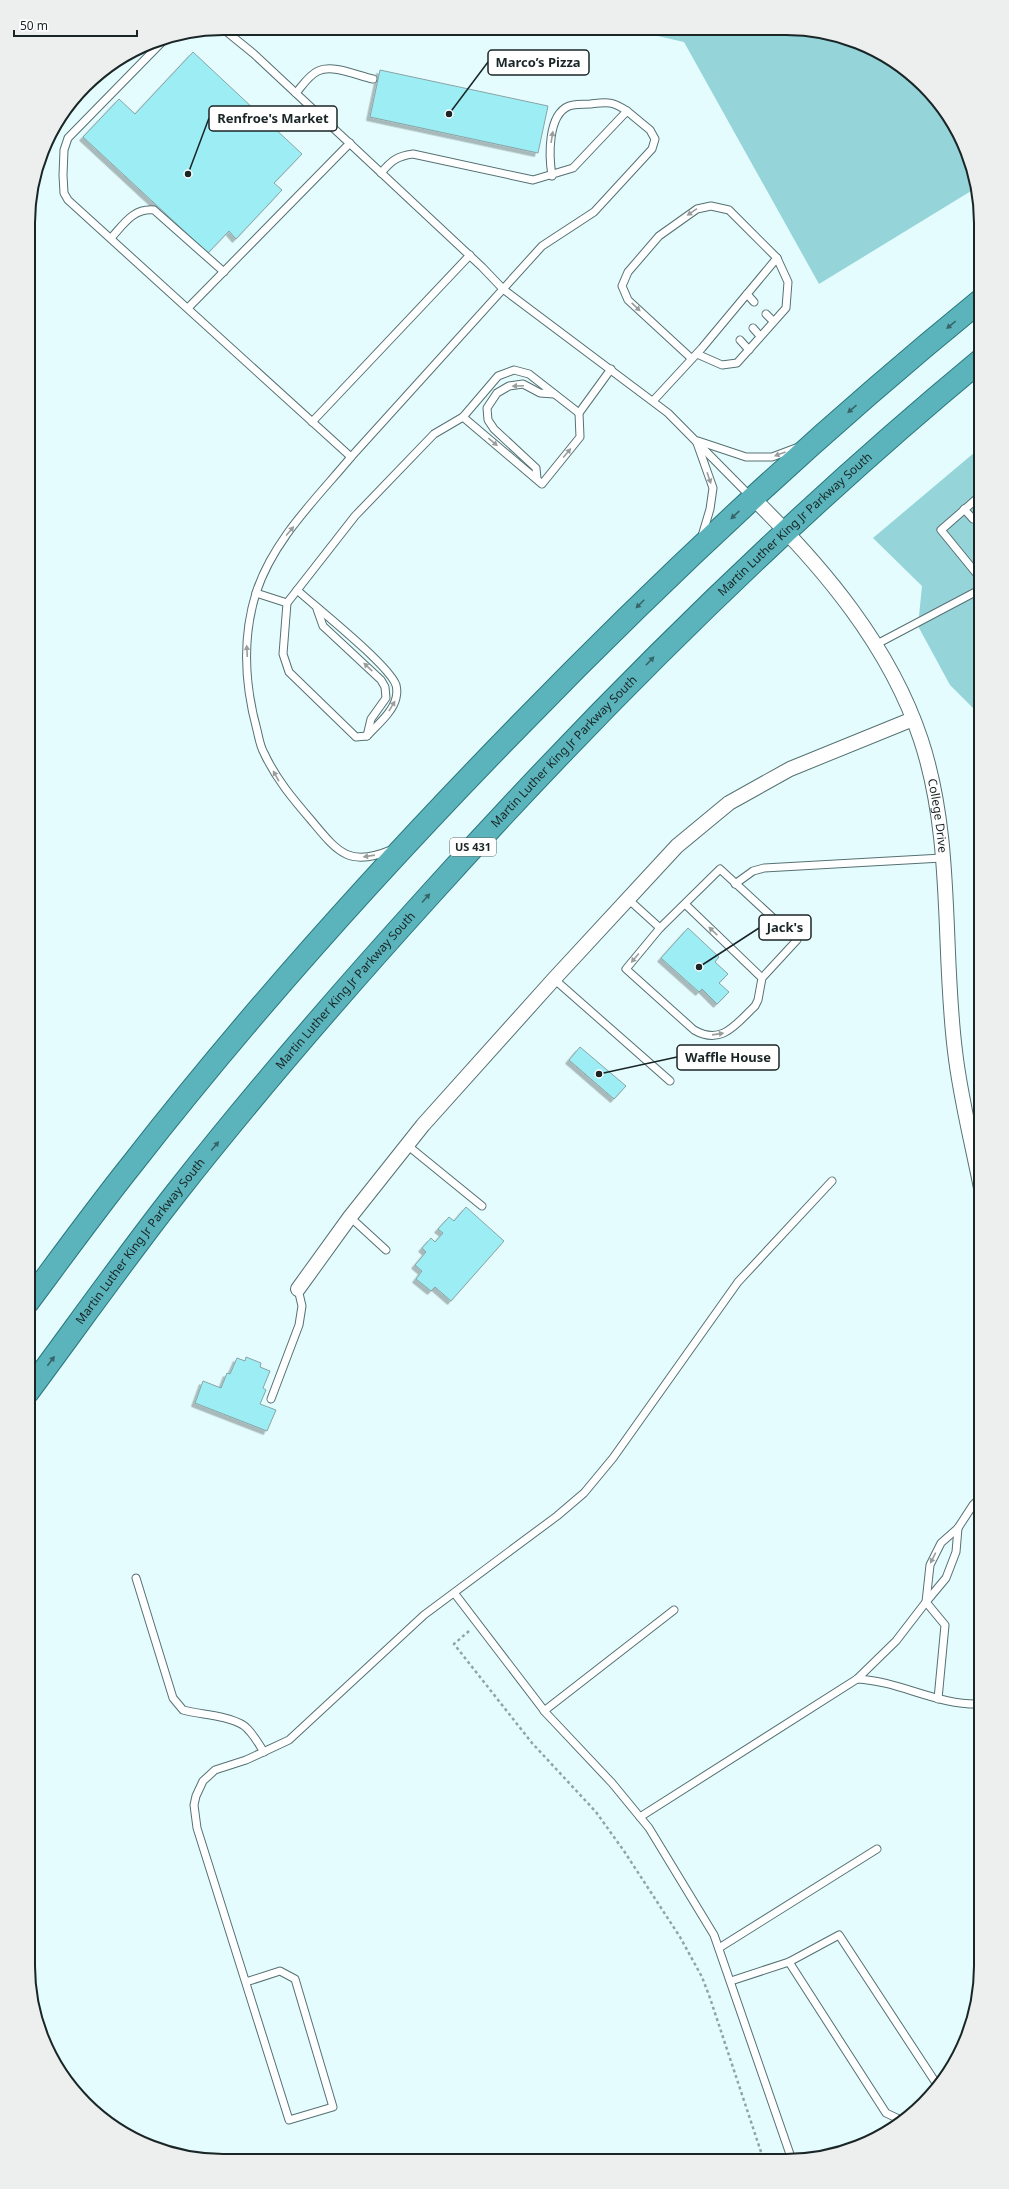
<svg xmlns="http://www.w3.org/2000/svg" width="1009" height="2189" font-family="'Noto Sans',sans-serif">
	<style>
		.green { fill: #95d4d9 }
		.building { fill: #9dedf4; stroke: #88a4a6; filter: url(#shadow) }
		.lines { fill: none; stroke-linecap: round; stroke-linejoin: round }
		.service-casing { stroke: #567173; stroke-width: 9 }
		.minor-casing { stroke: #567173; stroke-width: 16 }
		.trunk-casing { stroke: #2a767c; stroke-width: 24 }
		.path { stroke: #91a4a5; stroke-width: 2.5; stroke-dasharray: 3 3; stroke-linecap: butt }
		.service { stroke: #fff; stroke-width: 7 }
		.minor { stroke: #fff; stroke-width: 14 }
		.trunk { stroke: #5bb4bb; stroke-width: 22 }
		.oneway { fill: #989d9d }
		.oneway2 { fill: #376569 }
		.labels { text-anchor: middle; stroke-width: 4; stroke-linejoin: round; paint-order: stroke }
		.shield { fill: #fff; stroke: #5f6667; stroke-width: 1 }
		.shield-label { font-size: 11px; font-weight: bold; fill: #1a2526 }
		.street-label { font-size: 12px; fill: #1a2526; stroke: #fff }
		.rim { fill: none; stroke: #1a2526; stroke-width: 2 }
		.leader { fill: none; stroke: #1a2526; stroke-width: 1.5 }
		.callout-dot { fill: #1a2526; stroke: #fff; stroke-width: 1.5 }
		.callout { fill: #fff; stroke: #1a2526; stroke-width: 1.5 }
		.callout-label { font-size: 13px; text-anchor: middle; font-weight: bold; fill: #1a2526 }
	</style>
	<defs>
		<filter id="shadow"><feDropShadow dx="-3.5" dy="3.5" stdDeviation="0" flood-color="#0004"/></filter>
	</defs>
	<rect width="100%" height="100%" fill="#e4fcfd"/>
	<g class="green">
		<polygon points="636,31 824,32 873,48 915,76 955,125 974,172 976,188 819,284 684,42"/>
		<polygon points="981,447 981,716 950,685 918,626 922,586 873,538"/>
	</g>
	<g class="building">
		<polygon points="193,52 302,154 274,183 282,190 236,239 229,231 208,253 83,137 119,99 135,114"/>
		<polygon points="380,70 548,106 538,153 370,117"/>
		<polygon points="688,928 719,957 715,962 728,974 719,983 729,992 717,1004 702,989 699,992 661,958"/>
		<polygon points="580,1047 626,1086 614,1099 569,1060"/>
		<polygon points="466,1207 504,1241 451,1301 435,1287 431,1291 416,1279 422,1271 415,1265 426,1252 422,1248 431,1238 435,1242 443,1233 438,1229 449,1217 454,1221"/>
		<polygon points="246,1357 261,1363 260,1367 270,1371 263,1388 266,1390 260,1404 276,1410 267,1431 195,1403 203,1381 221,1388 227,1373 230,1374 237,1358 245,1361"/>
	</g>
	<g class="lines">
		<g class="service-casing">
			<g id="service">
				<polyline points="222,28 254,54 482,267 503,289 668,413 751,497"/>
				<path d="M164,40L68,138L64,150L63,175L64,193L68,200L351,457L542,246L594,212L652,149L655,139L650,130L627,111L573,168L533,180L413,154C397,156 391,161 381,173"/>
				<path d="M296,93C302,86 309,75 318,71C333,64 358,76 373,79"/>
				<path d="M552,176C549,157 547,115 569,106C575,104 583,104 590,104C608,102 612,101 627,111"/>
				<path d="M111,238C124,224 133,208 154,210L224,272"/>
				<polyline points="747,294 754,302"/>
				<polyline points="188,308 350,143"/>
				<polyline points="766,314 773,321"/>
				<polyline points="753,328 760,336"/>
				<polyline points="740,340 749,350"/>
				<polyline points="697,354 722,365 737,363 786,308 788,282 777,258"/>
				<polyline points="653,401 702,348 777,258 729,210 711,206 697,209 659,236 628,272 622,286 628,300 692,359"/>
				<polyline points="463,417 542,484 580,437 579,413 611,369"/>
				<polyline points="312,422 470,255"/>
				<polyline points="698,441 746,457 772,457 796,448"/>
				<polyline points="697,443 713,488 710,509 702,536"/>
				<path d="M351,457C316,499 273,540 256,593C242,638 245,686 257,730C259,738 260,746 264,753C276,779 293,799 311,820C337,851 348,868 391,850"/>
				<polyline points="537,479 536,468 494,429 488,420 487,408 497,393 509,386 523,384 540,393 554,394"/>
				<polyline points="964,509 973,519"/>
				<polyline points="981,579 941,530 981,495"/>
				<path d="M256,593L287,603L283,654L289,672L356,737L367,736C377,725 393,712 396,698C397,694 397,689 396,685C389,665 317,608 297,590"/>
				<polyline points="287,603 355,516 434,434 463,417 498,376 514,370 529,374 579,413"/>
				<polyline points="317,609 323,626 381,680 385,687 386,698 371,719 367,736"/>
				<polyline points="875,645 981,589"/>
				<polyline points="735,884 753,871 764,868 942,858"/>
				<polyline points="628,899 660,928"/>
				<path d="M685,904L762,978L758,1000L755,1006C736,1024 722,1046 694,1030L626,969L660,928L720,869L797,940L762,978"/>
				<polyline points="554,979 670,1081"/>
				<polyline points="407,1145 482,1206"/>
				<polyline points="350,1217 386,1250"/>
				<polyline points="271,1399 299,1325 302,1306 298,1289"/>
				<path d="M136,1578L173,1698L183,1710C202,1715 226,1715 243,1725C252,1731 258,1743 264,1752"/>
				<polyline points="455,1594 546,1713 612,1783 649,1828 714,1935 792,2160"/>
				<path d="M857,1679C900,1681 938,1706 981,1704"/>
				<polyline points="938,1699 945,1625 926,1602 930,1565 941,1543 958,1528 973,1505 981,1497"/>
				<polyline points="544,1711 674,1610"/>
				<polyline points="640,1817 857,1679 896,1641 926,1602 946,1578 956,1552 958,1528"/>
				<polyline points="719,1948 877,1849"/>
				<polyline points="789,1962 886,2113 903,2121"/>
				<polyline points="731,1981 789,1962 839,1935 936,2083 935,2090"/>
				<polyline points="246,1982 280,1971 295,1979 333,2107 289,2120 197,1828 194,1805 196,1796 203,1781 215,1770 246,1760 289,1740 424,1615 557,1516 584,1493 613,1458 738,1282 832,1181"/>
			</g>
		</g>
		<g class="minor-casing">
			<g id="minor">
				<path id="s1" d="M753,498C823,567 890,646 921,740C954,840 942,948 955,1051C960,1096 972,1142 981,1188"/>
				<polyline points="298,1289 350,1217 423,1125 554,979 677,846 729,803 790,769 913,719"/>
			</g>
		</g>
		<g class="trunk-casing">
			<g id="trunk">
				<path d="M28,1302C63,1255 97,1208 133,1163C253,1009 384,864 520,725C666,575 819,432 981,300"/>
				<path id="s2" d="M28,1392C77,1326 125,1258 176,1193C256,1091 341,993 428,897C600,706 783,524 981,360"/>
			</g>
		</g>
		<polyline class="path" points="469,1631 454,1644 532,1743 596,1812 624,1851 680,1937 702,1977 710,1998 764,2161"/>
		<use href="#service" class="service"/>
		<use href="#minor" class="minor"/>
		<use href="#trunk" class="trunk"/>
	</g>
	<defs><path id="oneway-solid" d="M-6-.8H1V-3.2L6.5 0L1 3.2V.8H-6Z"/></defs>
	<g class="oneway">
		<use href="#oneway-solid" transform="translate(552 137) rotate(-81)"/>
		<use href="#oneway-solid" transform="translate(692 212) rotate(146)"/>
		<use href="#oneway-solid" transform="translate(636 307) rotate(43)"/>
		<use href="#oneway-solid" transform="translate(518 386) rotate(177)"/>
		<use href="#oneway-solid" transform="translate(493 442) rotate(40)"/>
		<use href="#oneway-solid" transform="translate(567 453) rotate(-50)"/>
		<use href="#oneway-solid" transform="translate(780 454) rotate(160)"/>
		<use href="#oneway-solid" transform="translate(709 478) rotate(71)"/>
		<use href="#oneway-solid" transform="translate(290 531) rotate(-50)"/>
		<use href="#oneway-solid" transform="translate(247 651) rotate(-93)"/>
		<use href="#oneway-solid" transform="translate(368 667) rotate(-137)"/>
		<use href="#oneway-solid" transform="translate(392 706) rotate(-59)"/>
		<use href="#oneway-solid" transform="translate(276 776) rotate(-119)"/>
		<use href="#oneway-solid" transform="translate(369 856) rotate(172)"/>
		<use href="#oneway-solid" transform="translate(713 931) rotate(-137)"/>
		<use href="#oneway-solid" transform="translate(635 958) rotate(130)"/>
		<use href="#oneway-solid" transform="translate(718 1034) rotate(-8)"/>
		<use href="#oneway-solid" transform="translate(933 1558) rotate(117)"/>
	</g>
	<g class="oneway2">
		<use href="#oneway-solid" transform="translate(951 325) rotate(141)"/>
		<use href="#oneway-solid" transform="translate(852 409) rotate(139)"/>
		<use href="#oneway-solid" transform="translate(735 515) rotate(137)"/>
		<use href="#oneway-solid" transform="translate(640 604) rotate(135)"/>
		<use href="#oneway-solid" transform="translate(650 661) rotate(-46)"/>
		<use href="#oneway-solid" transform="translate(426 898) rotate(-48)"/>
		<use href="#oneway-solid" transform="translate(215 1146) rotate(-50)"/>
		<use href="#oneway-solid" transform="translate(51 1361) rotate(-53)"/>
	</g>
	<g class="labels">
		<rect class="shield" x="450" y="838" width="46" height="18" rx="3"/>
		<g class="shield-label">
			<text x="473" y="851">US 431</text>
		</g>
		<g class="street-label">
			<text dy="4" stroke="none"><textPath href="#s2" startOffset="1160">Martin Luther King Jr Parkway South</textPath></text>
			<text dy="4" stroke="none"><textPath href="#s2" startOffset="836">Martin Luther King Jr Parkway South</textPath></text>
			<text dy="4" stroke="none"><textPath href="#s1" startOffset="375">College Drive</textPath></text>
			<text dy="4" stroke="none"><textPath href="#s2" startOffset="512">Martin Luther King Jr Parkway South</textPath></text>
			<text dy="4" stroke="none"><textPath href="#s2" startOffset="188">Martin Luther King Jr Parkway South</textPath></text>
		</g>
	</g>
	<path d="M0 0H1009V2189H0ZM223 35H786A188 188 0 0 1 974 223V1966A188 188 0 0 1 786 2154H223A188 188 0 0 1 35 1966V223A188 188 0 0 1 223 35Z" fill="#edeeee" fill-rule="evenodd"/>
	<path class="rim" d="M223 35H786A188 188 0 0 1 974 223V1966A188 188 0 0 1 786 2154H223A188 188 0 0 1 35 1966V223A188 188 0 0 1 223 35Z"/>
	<path class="leader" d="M449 114L488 62M188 174L209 118M699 967L759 928M599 1074L677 1057"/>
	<g class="callout-dot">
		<circle cx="449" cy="114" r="4"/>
		<circle cx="188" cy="174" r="4"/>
		<circle cx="699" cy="967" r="4"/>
		<circle cx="599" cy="1074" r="4"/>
	</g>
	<g class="callout">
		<rect x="488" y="50" width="101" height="25" rx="4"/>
		<rect x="209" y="106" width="128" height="25" rx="4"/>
		<rect x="759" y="915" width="52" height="25" rx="4"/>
		<rect x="677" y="1045" width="102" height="25" rx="4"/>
	</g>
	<g class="callout-label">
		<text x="538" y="67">Marco’s Pizza</text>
		<text x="273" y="123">Renfroe's Market</text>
		<text x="785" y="932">Jack's</text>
		<text x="728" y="1062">Waffle House</text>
	</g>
	<path d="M14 30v6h123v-6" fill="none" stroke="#1a2526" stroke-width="2"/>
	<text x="20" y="30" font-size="12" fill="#1a2526" stroke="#ffffff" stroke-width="3" paint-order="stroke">50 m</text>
</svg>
